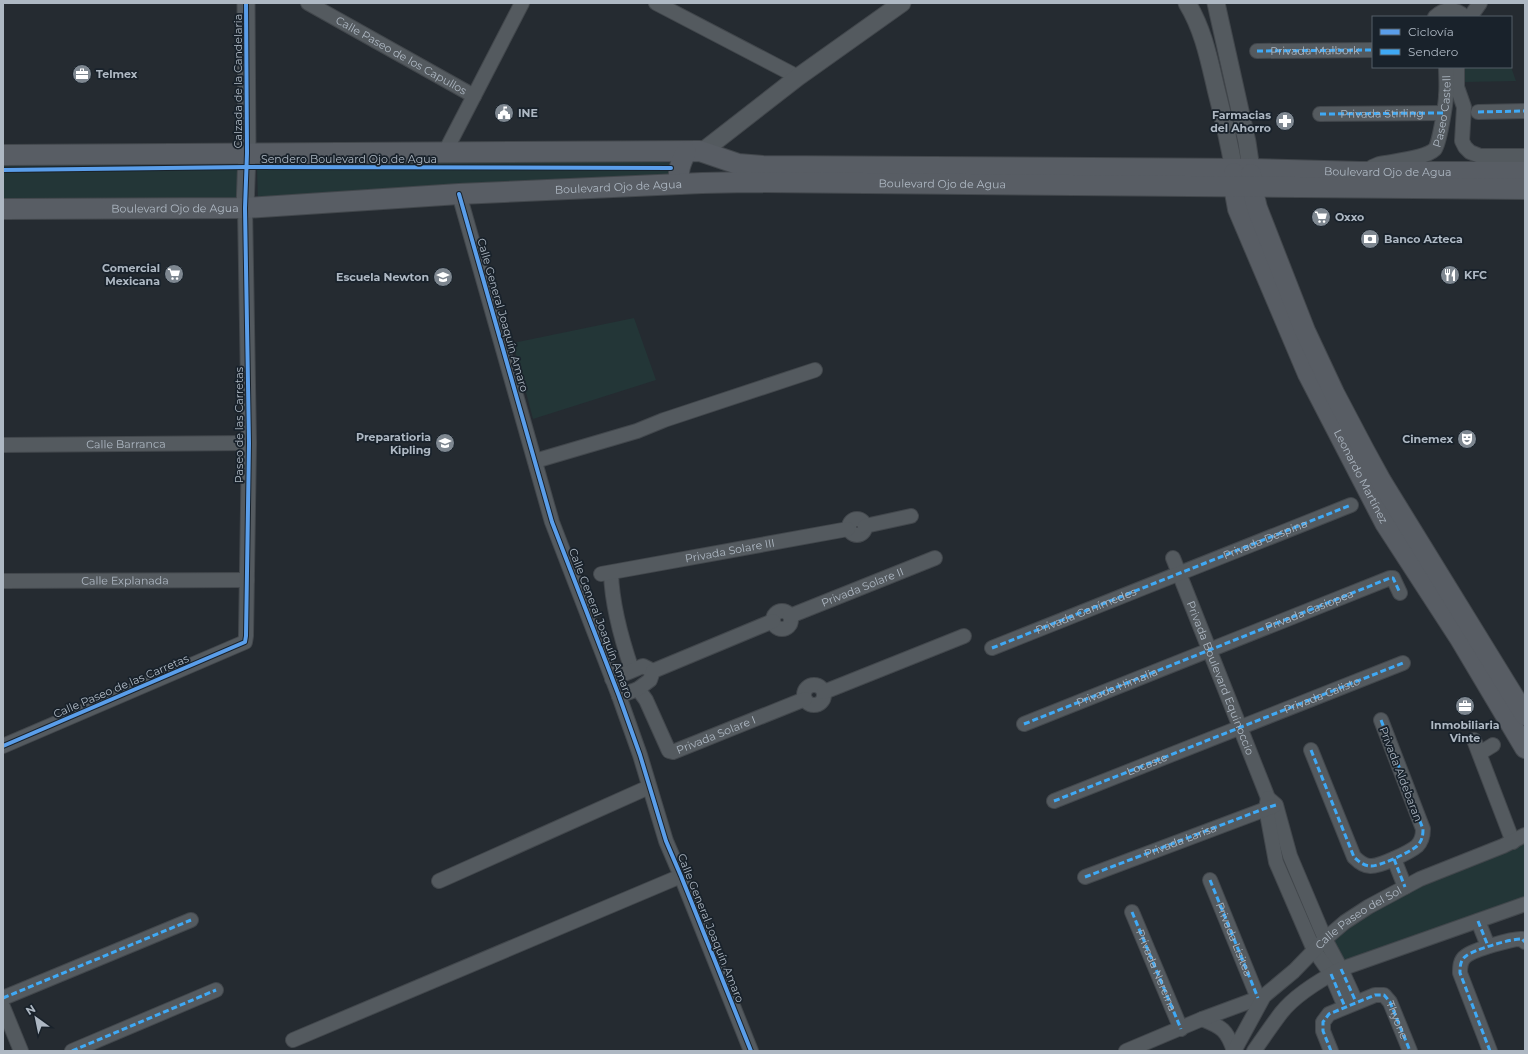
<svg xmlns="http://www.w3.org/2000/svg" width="1528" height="1054" font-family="Montserrat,sans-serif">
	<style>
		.park { fill: #233637 }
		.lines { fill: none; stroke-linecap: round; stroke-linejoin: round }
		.minor-casing { stroke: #42474c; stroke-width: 16 }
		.tertiary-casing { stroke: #42474c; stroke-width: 19 }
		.secondary-casing { stroke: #42474c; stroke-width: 22 }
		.minor { stroke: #545a5f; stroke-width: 14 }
		.tertiary { stroke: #545a5f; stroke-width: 17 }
		.secondary { stroke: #585d64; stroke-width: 20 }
		.quiet { stroke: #3fa9f5; stroke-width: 3; stroke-dasharray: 6 3; stroke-linecap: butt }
		.cycleway-casing { stroke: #19222b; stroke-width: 6 }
		.cycleway { stroke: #5a9eea; stroke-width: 4 }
		.labels { text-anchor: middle; stroke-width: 3.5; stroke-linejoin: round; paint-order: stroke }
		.street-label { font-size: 11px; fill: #aeb8c3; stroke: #19222b }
		.poi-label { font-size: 11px; font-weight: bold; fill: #aeb8c3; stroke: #19222b; text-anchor: start }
	</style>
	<rect width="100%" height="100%" fill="#252b31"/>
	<g class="park">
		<polygon points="1461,67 1511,67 1516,81 1464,82"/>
		<polygon points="620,158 672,163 671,180 258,202 257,167 260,162"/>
		<polygon points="238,162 238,201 3,203 3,163"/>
		<polygon points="634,318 656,380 533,419 513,343"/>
		<polygon points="1525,841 1525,897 1349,961 1343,961 1334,942 1337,938 1363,918 1396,898"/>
	</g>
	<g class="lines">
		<g class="minor-casing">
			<g id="minor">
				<path id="s1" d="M308,3L474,96"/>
				<polyline points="656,3 798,77"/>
				<path d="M1435,17C1444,8 1456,8 1465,17"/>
				<polyline points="1470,17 1480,3"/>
				<polyline points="1257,51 1373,50"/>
				<polyline points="1457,67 1457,87 1464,107 1462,141 1465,147 1470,152 1480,156 1525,156"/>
				<polyline points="1478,112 1525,111"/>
				<path id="s2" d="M1320,114L1443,113"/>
				<polyline points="445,152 522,3"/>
				<path id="s3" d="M1372,167L1379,164C1393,161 1425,159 1435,149C1439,145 1446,103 1446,95C1447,86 1446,76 1446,67"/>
				<polyline points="459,194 552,522 619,696 640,755 666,841 681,876 751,1051"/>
				<path id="s4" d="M3,445L249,443"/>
				<polyline points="535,461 637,431 664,420 815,370"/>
				<circle cx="857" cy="527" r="8"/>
				<polyline points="865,526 911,516"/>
				<path id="s5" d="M1173,558L1268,798L1276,805L1290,856L1325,939L1341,969L1356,1002"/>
				<path d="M611,573C612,606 621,638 632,670"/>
				<path id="s6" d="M601,574L848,529"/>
				<path id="s7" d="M3,581L247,580"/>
				<circle cx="782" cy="620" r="9"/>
				<path id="s8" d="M790,616L935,558"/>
				<polyline points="992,648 1351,505"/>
				<polyline points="612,679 643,666 653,671"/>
				<circle cx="814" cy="695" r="10"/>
				<path id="s9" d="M638,689L646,700L668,749L669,751L673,752L805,699"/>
				<polyline points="824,692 964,636"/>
				<polyline points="619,696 638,689 650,680 653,671 773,621"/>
				<path id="s10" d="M1024,724L1390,578H1393L1400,593"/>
				<polyline points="1474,740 1513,842"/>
				<polyline points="3,746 245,642 246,636 249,443 245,208"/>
				<path d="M1311,750L1354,857C1358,861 1364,866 1370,866C1379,867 1410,852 1417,846C1422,841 1423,836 1423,829L1381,720"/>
				<polyline points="1480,753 1493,745"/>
				<polyline points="1268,798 1266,808 1276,862 1314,950 1331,974 1345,1007"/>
				<path id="s11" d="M1054,801L1403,663"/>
				<polyline points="1394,859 1405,887"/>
				<polyline points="1085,877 1274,806"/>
				<polyline points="1210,880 1258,998"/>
				<polyline points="439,881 649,787"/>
				<polyline points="1132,912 1181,1029"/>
				<polyline points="1478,921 1488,946"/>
				<polyline points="3,998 191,920"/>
				<polyline points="3,1007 21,1051"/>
				<path d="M1202,1019C1222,1027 1227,1030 1234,1051"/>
				<polyline points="293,1040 681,876"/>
				<polyline points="72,1051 216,990"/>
				<polyline points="1126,1051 1202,1019 1264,996"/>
				<path id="s12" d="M1234,1051L1264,996L1294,971L1325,939L1345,922L1368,907L1420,879L1503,846L1525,835"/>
				<path d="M1254,1051C1263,1038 1272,1025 1281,1013C1296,994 1320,980 1341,969L1525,904"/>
				<path id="s13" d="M1331,1051L1323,1031V1022L1329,1014L1375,995H1384L1390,1002L1410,1051"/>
				<path d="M1490,1051L1460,973C1460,967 1460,960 1466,956C1473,950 1513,938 1522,939L1525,942"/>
			</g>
		</g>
		<g class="tertiary-casing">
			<g id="tertiary">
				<path d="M1187,3C1203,29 1209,59 1216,89C1223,116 1229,142 1234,170"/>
				<polyline points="1216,3 1247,142 1251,169"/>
				<polyline points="703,151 798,77 902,3"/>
				<polyline points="245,208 247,153 246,3"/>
			</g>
		</g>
		<g class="secondary-casing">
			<g id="secondary">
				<path id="s14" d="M3,155L700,151L738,164L763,166L1251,169L1361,172H1525"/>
				<path id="s15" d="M1234,173V187L1238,209L1308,374L1385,523L1459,637L1525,748"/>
				<polyline points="1251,174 1252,187 1257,208 1305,331 1334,393 1364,450 1381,481 1525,715"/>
				<path d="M679,184C678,170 680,164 686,152"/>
				<path id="s16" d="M3,209L245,208L459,194L702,183L749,182L1525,189"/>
			</g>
		</g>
		<use href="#minor" class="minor"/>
		<use href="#tertiary" class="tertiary"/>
		<use href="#secondary" class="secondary"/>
		<g class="quiet">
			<path id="s17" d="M1257,51L1373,50"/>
			<polyline points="1478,112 1525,111"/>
			<polyline points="1320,114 1443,113"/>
			<path id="s18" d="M992,648L1351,505"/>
			<polyline points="1024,724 1390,578 1393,578 1400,593"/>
			<path d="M1311,750L1354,857C1358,861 1364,866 1370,866C1379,867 1410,852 1417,846C1422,841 1423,836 1423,829L1381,720"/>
			<polyline points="1054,801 1403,663"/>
			<polyline points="1394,859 1405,887"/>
			<path id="s19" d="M1085,877L1266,808L1276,805"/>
			<path id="s20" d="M1210,880L1258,998"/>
			<path id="s21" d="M1132,912L1181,1029"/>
			<polyline points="1478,921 1488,946"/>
			<polyline points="1341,969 1356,1002"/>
			<polyline points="1331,974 1345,1007"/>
			<polyline points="3,998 191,920"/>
			<polyline points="72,1051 216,990"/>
			<polyline points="1331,1051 1323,1031 1323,1022 1329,1014 1375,995 1384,995 1390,1002 1410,1051"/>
			<path d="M1490,1051L1460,973C1460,967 1460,960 1466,956C1473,950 1513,938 1522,939L1525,942"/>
		</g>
		<g class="cycleway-casing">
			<g id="cycleway">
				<polyline points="3,170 247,167 671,168"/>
				<polyline points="459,194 552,522 619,696 640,755 666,841 681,876 751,1051"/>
				<polyline points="3,746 245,642 246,636 249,443 245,208 247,153 246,3"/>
			</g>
		</g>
		<use href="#cycleway" class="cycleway"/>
	</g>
	<defs>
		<g id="office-disc" transform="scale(1)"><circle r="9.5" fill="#7e8790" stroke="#19222b"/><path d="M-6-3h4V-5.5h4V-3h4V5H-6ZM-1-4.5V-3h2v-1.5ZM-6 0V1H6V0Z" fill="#fff"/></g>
		<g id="civic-disc" transform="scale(1)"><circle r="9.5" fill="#7e8790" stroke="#19222b"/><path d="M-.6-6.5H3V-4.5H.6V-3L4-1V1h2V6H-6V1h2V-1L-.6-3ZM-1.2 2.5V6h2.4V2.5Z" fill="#fff"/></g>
		<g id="pharmacy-disc" transform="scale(1)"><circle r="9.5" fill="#7e8790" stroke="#19222b"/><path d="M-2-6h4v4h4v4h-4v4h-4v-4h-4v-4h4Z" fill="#fff"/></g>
		<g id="supermarket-disc" transform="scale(1)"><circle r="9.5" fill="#7e8790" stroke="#19222b"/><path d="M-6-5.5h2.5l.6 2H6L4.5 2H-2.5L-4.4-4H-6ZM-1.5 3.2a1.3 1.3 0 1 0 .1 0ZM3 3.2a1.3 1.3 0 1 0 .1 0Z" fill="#fff"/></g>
		<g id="bank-disc" transform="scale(1)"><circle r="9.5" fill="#7e8790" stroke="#19222b"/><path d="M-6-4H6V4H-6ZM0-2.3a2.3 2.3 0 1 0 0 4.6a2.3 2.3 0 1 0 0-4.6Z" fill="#fff"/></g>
		<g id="restaurant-disc" transform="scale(1)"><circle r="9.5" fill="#7e8790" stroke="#19222b"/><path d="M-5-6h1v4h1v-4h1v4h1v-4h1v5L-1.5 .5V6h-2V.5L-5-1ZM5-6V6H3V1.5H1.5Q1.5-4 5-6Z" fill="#fff"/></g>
		<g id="school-disc" transform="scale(1)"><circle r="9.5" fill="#7e8790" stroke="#19222b"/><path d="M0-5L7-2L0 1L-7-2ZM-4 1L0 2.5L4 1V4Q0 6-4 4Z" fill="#fff"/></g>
		<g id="theatre-disc" transform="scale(1)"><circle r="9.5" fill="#7e8790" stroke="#19222b"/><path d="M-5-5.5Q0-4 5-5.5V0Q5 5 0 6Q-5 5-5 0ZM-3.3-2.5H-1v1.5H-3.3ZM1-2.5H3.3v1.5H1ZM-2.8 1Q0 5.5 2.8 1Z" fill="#fff"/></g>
		<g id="university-disc" transform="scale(1)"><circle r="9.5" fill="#7e8790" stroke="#19222b"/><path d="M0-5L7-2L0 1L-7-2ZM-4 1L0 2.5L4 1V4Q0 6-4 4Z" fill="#fff"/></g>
	</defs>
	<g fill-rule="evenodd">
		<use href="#office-disc" x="82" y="74"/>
		<use href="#civic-disc" x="504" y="113"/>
		<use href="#pharmacy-disc" x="1285" y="121"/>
		<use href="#supermarket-disc" x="1321" y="217"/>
		<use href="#bank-disc" x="1370" y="239"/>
		<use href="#supermarket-disc" x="174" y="274"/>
		<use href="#restaurant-disc" x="1450" y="275"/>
		<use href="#school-disc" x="443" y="277"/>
		<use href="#theatre-disc" x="1467" y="439"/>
		<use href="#university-disc" x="445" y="443"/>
		<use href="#office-disc" x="1465" y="706"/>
	</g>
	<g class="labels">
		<g class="street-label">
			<text dy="4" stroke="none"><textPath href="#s17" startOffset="58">Privada Malbork</textPath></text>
			<text dy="4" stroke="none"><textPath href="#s1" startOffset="107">Calle Paseo de los Capullos</textPath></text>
			<text transform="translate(238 81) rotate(-90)" y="4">Calzada de la Candelaria</text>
			<text dy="4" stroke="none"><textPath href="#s3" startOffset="105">Paseo Castell</textPath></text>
			<text dy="4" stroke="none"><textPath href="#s2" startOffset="62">Privada Stirling</textPath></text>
			<text x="349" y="163">Sendero Boulevard Ojo de Agua</text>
			<text dy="4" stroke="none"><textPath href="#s14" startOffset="1387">Boulevard Ojo de Agua</textPath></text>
			<text dy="4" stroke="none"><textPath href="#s16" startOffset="940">Boulevard Ojo de Agua</textPath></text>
			<text dy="4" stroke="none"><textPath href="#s16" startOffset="616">Boulevard Ojo de Agua</textPath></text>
			<text dy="4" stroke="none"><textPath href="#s16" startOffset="172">Boulevard Ojo de Agua</textPath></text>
			<text transform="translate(503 315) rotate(74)" y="4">Calle General Joaquín Amaro</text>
			<text transform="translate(239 425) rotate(-90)" y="4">Paseo de las Carretas</text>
			<text dy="4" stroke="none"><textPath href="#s4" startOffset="123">Calle Barranca</textPath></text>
			<text dy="4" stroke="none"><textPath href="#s15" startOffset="331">Leonardo Martínez</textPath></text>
			<text dy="4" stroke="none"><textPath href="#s18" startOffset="294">Privada Despina</textPath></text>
			<text dy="4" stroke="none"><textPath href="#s6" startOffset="131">Privada Solare III</textPath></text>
			<text dy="4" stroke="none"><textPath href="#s7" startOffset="122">Calle Explanada</textPath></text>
			<text dy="4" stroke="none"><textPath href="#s8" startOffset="78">Privada Solare II</textPath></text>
			<text dy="4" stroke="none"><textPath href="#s10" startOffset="307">Privada Casiopea</textPath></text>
			<text dy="4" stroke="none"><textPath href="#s18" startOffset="101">Privada Ganímedes</textPath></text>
			<text transform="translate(601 623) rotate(69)" y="4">Calle General Joaquín Amaro</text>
			<text dy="4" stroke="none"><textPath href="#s5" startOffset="129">Privada Boulevard Equinoccio</textPath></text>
			<text transform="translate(121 686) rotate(-23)" y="4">Calle Paseo de las Carretas</text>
			<text dy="4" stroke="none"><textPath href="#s10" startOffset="100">Privada Himalia</textPath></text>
			<text dy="4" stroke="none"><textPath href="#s11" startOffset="288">Privada Calisto</textPath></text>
			<text dy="4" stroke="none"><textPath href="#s9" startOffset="120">Privada Solare I</textPath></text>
			<text dy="4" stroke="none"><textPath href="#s11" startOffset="100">Locaste</textPath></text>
			<text transform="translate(1401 774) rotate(69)" y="4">Privada Aldebaran</text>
			<text dy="4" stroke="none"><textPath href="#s19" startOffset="102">Privada Larisa</textPath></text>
			<text dy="4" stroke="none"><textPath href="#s12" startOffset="186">Calle Paseo del Sol</textPath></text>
			<text transform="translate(711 928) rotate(68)" y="4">Calle General Joaquín Amaro</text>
			<text dy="4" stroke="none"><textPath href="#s20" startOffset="64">Privada Lisitea</textPath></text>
			<text dy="4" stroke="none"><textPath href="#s21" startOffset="63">Privada Nereina</textPath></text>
			<text dy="4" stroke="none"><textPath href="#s13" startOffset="128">Thyone</textPath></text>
		</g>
		<g class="poi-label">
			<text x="96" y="78">Telmex</text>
			<text x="518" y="117">INE</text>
			<text x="1271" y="119" text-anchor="end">Farmacias<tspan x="1271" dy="13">del Ahorro</tspan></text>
			<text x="1335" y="221">Oxxo</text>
			<text x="1384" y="243">Banco Azteca</text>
			<text x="160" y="272" text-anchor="end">Comercial<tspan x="160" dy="13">Mexicana</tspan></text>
			<text x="1464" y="279">KFC</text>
			<text x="429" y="281" text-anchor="end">Escuela Newton</text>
			<text x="431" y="441" text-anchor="end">Preparatioria<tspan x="431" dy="13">Kipling</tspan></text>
			<text x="1453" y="443" text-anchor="end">Cinemex</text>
			<text x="1465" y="729" text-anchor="middle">Inmobiliaria<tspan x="1465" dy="13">Vinte</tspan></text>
		</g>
	</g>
	<rect width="1528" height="1054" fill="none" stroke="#aeb8c3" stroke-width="8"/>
	<rect x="1372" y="16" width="140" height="52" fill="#19222b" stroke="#555e68"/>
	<rect x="1380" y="29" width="20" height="6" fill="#5a9eea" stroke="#555e68"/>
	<text x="1408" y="36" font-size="12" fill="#aeb8c3">Ciclovía</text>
	<rect x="1380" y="49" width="20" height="6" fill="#3fa9f5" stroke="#555e68"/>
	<text x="1408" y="56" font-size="12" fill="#aeb8c3">Sendero</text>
	<g transform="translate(36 1018) rotate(327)" stroke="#19222b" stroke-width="3" paint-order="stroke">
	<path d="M0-3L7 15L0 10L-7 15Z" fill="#aeb8c3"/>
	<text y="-6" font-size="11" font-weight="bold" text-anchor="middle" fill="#aeb8c3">N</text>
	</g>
</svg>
